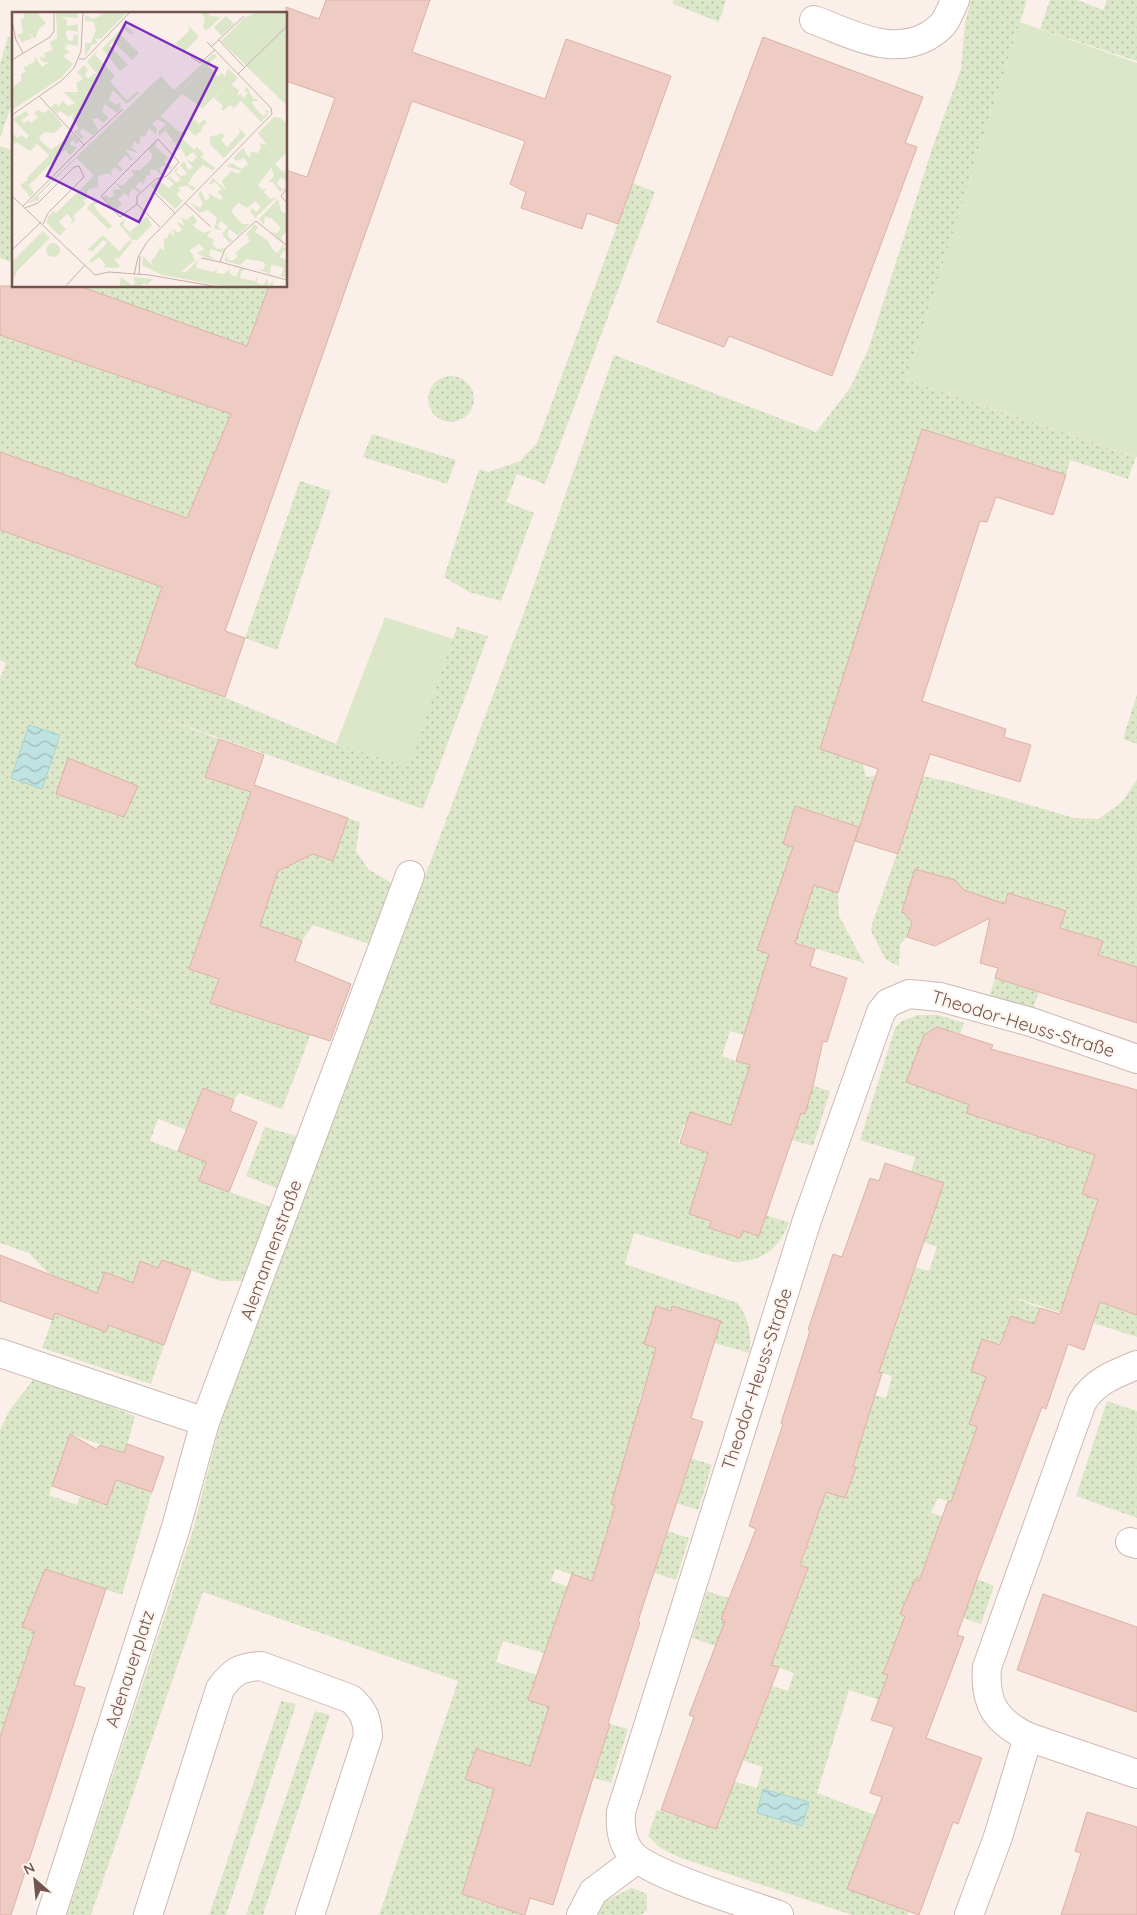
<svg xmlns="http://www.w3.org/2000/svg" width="1137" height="1915" font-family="Quicksand,sans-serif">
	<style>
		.green { fill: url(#green-dots); fill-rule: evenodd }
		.pitch { fill: #dbe7c8 }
		.water { fill: url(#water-waves); stroke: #a6d4d2 }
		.building { fill: #eeccc3; stroke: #dfb0a5 }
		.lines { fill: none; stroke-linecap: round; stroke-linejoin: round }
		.minor-casing { stroke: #ceb9b3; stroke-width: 30 }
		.minor { stroke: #fff; stroke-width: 28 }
		.labels { text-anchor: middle; stroke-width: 4.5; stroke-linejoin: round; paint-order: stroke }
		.street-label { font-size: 18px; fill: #73554f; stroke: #fdf5ef }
		.inset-road { fill: none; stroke: #c5b2ab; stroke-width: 1 }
		.view { fill: #7b2cbf; fill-opacity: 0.15; stroke: #7b2cbf; stroke-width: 2.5 }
		.inset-edge { fill: none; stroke: #73554f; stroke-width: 2.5 }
	</style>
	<defs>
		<pattern id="green-dots" width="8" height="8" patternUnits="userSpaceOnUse" patternTransform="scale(1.25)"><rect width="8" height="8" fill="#dbe7c8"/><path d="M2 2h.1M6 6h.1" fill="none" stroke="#b6bea5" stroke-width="1.8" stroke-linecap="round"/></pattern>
		<pattern id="water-waves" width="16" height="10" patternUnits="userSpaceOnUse" patternTransform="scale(1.25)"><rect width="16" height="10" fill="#bfe3e1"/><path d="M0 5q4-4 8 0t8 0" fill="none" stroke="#a0bbb9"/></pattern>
	</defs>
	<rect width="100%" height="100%" fill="#fbf0e9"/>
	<g class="green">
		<polygon points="674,0 726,0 719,22 673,4"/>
		<path d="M971,0H1027L906,380L1136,457L1128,479L1070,460L1066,475L922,430L821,749L863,764L866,777L900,771L951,782L1074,818L1098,819L1122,802L1137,779V967L1098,955L1103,941L1061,929L959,890L953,880L928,872L903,907L905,915L912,921L907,937L900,944L899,966L886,960L871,931L872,924L912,811L869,797L860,827L795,806L783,844L793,847L809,900L814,885L838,893L839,916L864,963L763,933L758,950L769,954L762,977L770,979V1044L730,1031L722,1056L752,1066L732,1120L753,1127L748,1145L705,1120L706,1117L694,1113L686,1125H684L678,1143L708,1153L689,1214L711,1221L709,1228L740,1238L743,1231L759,1236L765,1215L789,1222C780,1249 761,1262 733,1262L634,1233L625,1264L738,1303C748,1318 753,1336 749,1353L714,1343L721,1322L672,1306L639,1402L644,1404L627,1447L630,1452L691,1458L712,1465L698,1510L617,1484L611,1504L615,1506L646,1571L544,1653L503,1641L496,1662L537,1675L528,1700L549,1707L532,1759L556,1766L479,1881L473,1899L523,1915H379L458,1681L203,1592L91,1915H67L193,1530L222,1417L529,599L614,355L816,432L850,388L868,350L932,149L961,69L965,23ZM555,1569L579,1577L575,1589L551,1581Z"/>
		<polygon points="1050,0 1077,0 1103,10 1107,0 1137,0 1137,61 1040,29"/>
		<polygon points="8,37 14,39 14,98 0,138 0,64"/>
		<polygon points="0,146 14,151 14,263 0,258"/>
		<polygon points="633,183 655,192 545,484 517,474 506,502 534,513 501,601 469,592 444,577 479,469 488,472 520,461 537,443"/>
		<polygon points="79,286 269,286 247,346"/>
		<polygon points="0,335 231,414 187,518 0,452"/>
		<circle cx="451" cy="399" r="23"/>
		<polygon points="372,434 456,460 447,484 363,457"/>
		<polygon points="300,481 331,491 277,650 245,638"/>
		<path d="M0,530L162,587L135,665L221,696L336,744L408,766L457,627L488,636L423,809L151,714L219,739L206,777L251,792L228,854L278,871L284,853L312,854L333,861L348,818L360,822L356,851L368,869L395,885L372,945L313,925L302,941L210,909L189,968L219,979L210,1003L256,1018L264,995L311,1034L282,1109L239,1093L234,1100L203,1088L186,1130L158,1119L150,1141L206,1161L199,1181L274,1208L247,1281H220L162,1260L158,1268L140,1262L133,1283L105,1273L86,1324L106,1332L108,1325L164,1345L151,1384L42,1348L66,1281L50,1275L29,1253L0,1243V679L6,663L0,660ZM47,979L157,1015H158Z"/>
		<polygon points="1137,694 1137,744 1123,739"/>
		<polygon points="995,978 1039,992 1033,1009 990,995"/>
		<polygon points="918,1015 938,1015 964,1023 960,1034 937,1027 924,1035 907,1082 970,1105 967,1113 987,1121 993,1110 1011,1128 1078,1150 1100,1139 1082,1194 1109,1203 1089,1228 1067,1291 1137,1315 1137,1337 1012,1297 1040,1308 1034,1324 1011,1316 1000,1345 982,1340 971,1371 988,1378 969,1423 977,1427 979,1512 938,1498 931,1513 943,1516 918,1582 969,1602 977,1579 994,1586 981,1624 906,1599 901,1614 905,1616 883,1673 931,1691 923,1714 849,1690 817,1793 875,1815 869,1831 878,1835 857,1892 909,1911 908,1915 852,1915 681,1858 660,1848 648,1836 657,1810 716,1829 733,1781 757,1788 763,1767 712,1750 719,1726 752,1738 772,1686 788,1691 794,1673 692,1638 707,1591 729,1598 721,1619 780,1641 803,1581 799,1579 805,1567 801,1565 826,1492 845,1498 855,1467 802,1450 875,1395 886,1398 892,1376 879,1372 910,1280 906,1265 929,1271 937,1247 923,1242 911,1172 915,1157 860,1140 895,1028 902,1021"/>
		<polygon points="813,1086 830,1091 813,1146 792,1140 801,1113 805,1113"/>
		<polygon points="265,1127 300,1137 279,1189 246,1176"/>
		<polygon points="36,1376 135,1416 125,1453 70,1434 49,1495 77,1505 80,1496 116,1480 152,1492 122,1595 45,1569 22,1627 44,1634 33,1667 23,1667 0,1737 0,1430 9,1411"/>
		<polygon points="1107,1401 1137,1411 1137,1518 1076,1496"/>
		<polygon points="668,1531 689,1538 676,1580 654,1573"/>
		<polygon points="281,1701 296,1704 226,1915 209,1915"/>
		<polygon points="315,1711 330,1715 263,1915 246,1915"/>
		<polygon points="610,1724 628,1729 611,1783 594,1778"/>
		<polygon points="632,1888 647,1894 647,1910 641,1915 593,1915 604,1901"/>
	</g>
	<g class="pitch">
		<polygon points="1020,22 1137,63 1137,457 906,380"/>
		<polygon points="385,617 453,639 408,767 336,744"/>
	</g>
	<g class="water">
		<polygon points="29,725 60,735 42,789 11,778"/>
		<polygon points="763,1789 809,1802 802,1826 757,1813"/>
	</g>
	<g class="building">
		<polygon points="326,0 430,0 412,52 545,99 566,39 671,76 618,224 587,213 582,229 521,208 526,192 510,184 525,141 412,101 225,631 245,638 225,697 135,665 162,587 0,530 0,452 187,518 231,414 0,335 0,286 79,286 247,346 269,286 286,286 286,170 307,177 335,98 286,81 286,7 319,19"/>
		<polygon points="763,37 923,97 905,143 917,147 832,376 729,336 724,347 657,322"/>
		<polygon points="922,429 1066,475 1053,515 996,497 987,522 980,521 922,701 1006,729 1004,737 1031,745 1020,782 930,754 898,854 855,841 878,769 820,749"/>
		<polygon points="219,739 264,755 254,785 348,818 333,861 313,854 278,871 260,926 302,941 295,961 351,984 330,1041 210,1003 219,979 189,969 251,792 205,777"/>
		<polygon points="68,758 138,786 124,817 56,794"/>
		<polygon points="795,806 859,827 838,893 814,885 795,943 815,949 810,966 847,978 827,1042 823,1041 813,1086 805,1114 801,1113 759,1236 743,1231 740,1238 709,1228 711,1221 689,1214 708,1153 680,1143 690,1112 731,1125 750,1065 736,1061 769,954 757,950 793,847 783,844"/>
		<polygon points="915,869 955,880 964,890 1005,904 1008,893 1066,911 1060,928 1103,941 1098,955 1137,967 1137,1023 995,978 998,968 980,963 990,918 935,946 907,937 912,922 902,911"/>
		<polygon points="937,1027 993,1045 991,1049 1137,1090 1137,1315 1100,1302 1084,1350 1068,1344 1046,1409 1042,1407 977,1579 957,1635 964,1637 926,1738 982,1758 958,1824 953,1822 919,1915 847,1889 882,1797 870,1793 894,1727 871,1720 888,1675 883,1674 905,1616 900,1614 915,1579 919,1581 948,1501 951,1502 977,1427 969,1424 986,1377 971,1371 982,1339 1000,1345 1011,1316 1034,1324 1040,1308 1060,1314 1098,1200 1082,1194 1095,1155 966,1113 970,1105 906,1082 924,1035"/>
		<polygon points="203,1088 234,1100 230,1111 257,1122 229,1192 199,1181 206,1162 178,1151"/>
		<polygon points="885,1163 944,1183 879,1372 882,1373 853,1466 856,1467 845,1498 826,1492 800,1565 808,1568 771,1665 779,1667 716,1829 661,1810 694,1717 689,1715 725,1621 721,1619 756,1529 749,1526 783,1424 781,1423 810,1331 808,1330 833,1254 842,1257 870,1178 879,1181"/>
		<polygon points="0,1255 97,1293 105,1272 133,1283 140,1261 158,1268 162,1260 191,1270 164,1345 108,1325 106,1332 55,1313 53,1320 0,1301"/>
		<polygon points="656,1306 671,1311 672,1306 721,1321 691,1418 703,1422 638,1621 640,1622 608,1723 610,1724 553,1905 530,1898 525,1915 523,1915 462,1894 494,1789 465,1779 476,1749 530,1766 549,1707 528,1700 572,1574 592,1581 615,1506 611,1504 656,1348 644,1344"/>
		<polygon points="70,1434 96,1449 100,1445 124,1453 127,1444 164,1457 152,1492 116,1480 107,1505 52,1486"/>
		<polygon points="45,1569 106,1589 74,1685 85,1688 72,1729 11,1915 0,1915 0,1737 35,1631 22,1627"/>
		<polygon points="1043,1594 1137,1627 1137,1712 1017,1670"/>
		<polygon points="1087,1812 1137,1827 1137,1915 1061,1915 1081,1853 1075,1851"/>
	</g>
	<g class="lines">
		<g class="minor-casing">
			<g id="minor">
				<path d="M814,20C850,33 890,57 928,36C934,32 941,28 945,21C949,15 952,7 955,0"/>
				<polyline points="0,1353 205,1422 410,875"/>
				<path d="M1137,1365C1115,1374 1095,1381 1082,1402L987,1667C984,1704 996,1721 1028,1737L1137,1774"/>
				<polyline points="1130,1542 1137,1544"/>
				<polyline points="51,1915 176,1527 205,1422"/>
				<path d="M148,1915L220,1689C232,1672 240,1667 261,1666L351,1699C364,1711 367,1719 368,1736L310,1915"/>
				<polyline points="581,1915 593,1892 637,1859"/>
				<path d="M779,1915C749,1904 646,1874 630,1852C621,1840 620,1826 621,1812L807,1220L881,1012L888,1003L909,994L940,997L1031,1022L1137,1059"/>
				<polyline points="969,1915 998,1837 1028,1737"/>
			</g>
		</g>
		<use href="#minor" class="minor"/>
	</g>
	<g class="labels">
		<g class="street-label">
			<text transform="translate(1023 1024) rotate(17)" y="6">Theodor-Heuss-Straße</text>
			<text transform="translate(271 1250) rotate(-70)" y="6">Alemannenstraße</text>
			<text transform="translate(757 1379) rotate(-72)" y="6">Theodor-Heuss-Straße</text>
			<text transform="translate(130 1669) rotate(-72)" y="6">Adenauerplatz</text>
		</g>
	</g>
	<g transform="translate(12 12)">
		<rect width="275" height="275" fill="#fbf0e9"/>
		<path d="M10,0H24L34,11L27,17L23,27L17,21L20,26L11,30L12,33L5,23L11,21L9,8L13,4ZM44,0H66V6L49,5L55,8V14L66,12V20L55,18L54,22L56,28L61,29V23L66,22V34L50,31L55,33L53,37L58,40L51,44L61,52L49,66L0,98V75L9,69V62L14,59L11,56L23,49L22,43L30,55L37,50H31L27,45L33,46L32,41L40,38L42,43L38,30L45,26ZM85,0H115L89,27H83L86,31L80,33L73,45V31H79L84,18L82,10L73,9V3L81,7L90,3ZM196,0L198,4L209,5L194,19L191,15L193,6L189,1ZM214,4L222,12L209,24L202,15ZM113,13L122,21L119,23L112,17L108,22L127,41L120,48L101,29L97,33L116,53L108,59L90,37ZM176,13L187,25L171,41L169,36L163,32L177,19ZM86,37L83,43L103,64L98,69L110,83L115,88L125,79L127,81L115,92L101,78L97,88L105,93L108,90L109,97L105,101L93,92L90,99L97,106L91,111L86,106L80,107L86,118L81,123L70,117L67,120L72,125L69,127L62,120L67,116L60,106L62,100L57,105L48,99L45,102L39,96L43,91L47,95L50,88L56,94L63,91L52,80H66L64,71L71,67L65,60L72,53L76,58L73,63L76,67L82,61L87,64L75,50ZM201,42L205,44L171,77L187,93L170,82L149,104L167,120H176L170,126L182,138L185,135L192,142L189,145L203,156L201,159L191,153L182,162L176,172L184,176L181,179L176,174L166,175L168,178L165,183L171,189L163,197L139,174L146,168L157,176L162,172L155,166L160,162L158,165L164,170L169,168L162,159L167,154L164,160L169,164L175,162L168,153L172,149L176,157L181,156L174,147L180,150L185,145L181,140L174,145L169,136L166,139L163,130L158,131L161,128L153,118L147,124L146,120L154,112L145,107L140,113L145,116L144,123L137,116L133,125L129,124L127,133L122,129L120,136L127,141L113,137L120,147L119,149L114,143L105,152L111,157L108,160L103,155L99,159L100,164L96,161L86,164V175L77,177L74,182L78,185L71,188L74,192L61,204L64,207L59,212L60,207L55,202L47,210L54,217L48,224L34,210L37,204L41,199L44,201L82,164L65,146L27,183V188L15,192L149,64L162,78ZM216,56L226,66L219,73L227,78L225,84L229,82L231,86L236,81L232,78L235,75L241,86L247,88L239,90L245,98L251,104L255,101L252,98L257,99L255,104L249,110L229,89L222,96L218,93L211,99L209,97L211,94L202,86L214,73L206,65L209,61L213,64ZM37,97L51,113L42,121L33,120L27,125L29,129L39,138L60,122L67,129L64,132L61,128L57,132L65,136L58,143L53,138L17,173L22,181L18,185L8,173L16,168L15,166L37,143L25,132L18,139L4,130L0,134V120L5,126L10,123L14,127L17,124L1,107L14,99L17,103L9,108L12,112L16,108L19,111L26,105L22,101L26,98L32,101ZM262,105L269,106L275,112V140L263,152L271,160L275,156V171L269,165L265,172L270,177L274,176L268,180L261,170H256L262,164L259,156L246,173L250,178L255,176L252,180L258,187L265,185L243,206L238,199L240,196L244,200L249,195L243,189L235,196L226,191L219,199L230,212H238L226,224L217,217L215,223L221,229L217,231L210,222L216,215L209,209L205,213L210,218L202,217L205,206L196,198L187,201L178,190L188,196L191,191L186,182L189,179L194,189L198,185L196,181L208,188L211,185L205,180L210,177L203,170L199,173L197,171L201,166L214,178L210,169L219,159L226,162L229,159L214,154L220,151L229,157L236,152L232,146L225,149L221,146L231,136L237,146L239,140L246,141L249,135L247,131L255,133L246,121ZM182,107L187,112L192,107L195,110L189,117L196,122L190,118L183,124L174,115ZM227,116L234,123L212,146L198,132V125L210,121L213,124L209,128L215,135L228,121ZM146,129L143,134L156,146L152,150L160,155L163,152L158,158L152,153L147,157L151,165L144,158H138V164L135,163L131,172L128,169L123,175L129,178L126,181L121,176L117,181L118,186L113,181L106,187L110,192L105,197L107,202L91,186L93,182L97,186L102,184L101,178L109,177L102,170L110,174L122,163L120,158H128L138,149L141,144L136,137ZM266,187L269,199L275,202V219L269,225L273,232L259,220L265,221L269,216L259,206L253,205L252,213L247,207ZM83,188L88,189L82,193L86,200L100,214L96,217L75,196ZM181,203L185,209L181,213L184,216L191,221L200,218L195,224L203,229L200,231L205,237L213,236L210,241L199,237L197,243L203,247L194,246L185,241L192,237L187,232L178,238L183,248L169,260H174L186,248L184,256L202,260L206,254L204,261L212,262L218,257L217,261L224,265L228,256L234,258L229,259L228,266L243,269L246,264L245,271L251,273L255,267L257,273L262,268L260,275H215L150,263L130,253L131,244L141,254L139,250L148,237L145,234L152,238V226L155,227L157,220L162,224L161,217L167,221L170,217L165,211L166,210L173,214L168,205L174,208ZM135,204L140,213L125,228H120L107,212L113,207L111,214L118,220ZM243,212L246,215L243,220L255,228L261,238L266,241L270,233L274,237L267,245L275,248V266L268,264L272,257L267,254L259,253L258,262L247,258L252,257L253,251L248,249L234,247L228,253L213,249L215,239V247L220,249L226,244L223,241L238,229L234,222ZM31,219L38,226L5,259L0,271V250ZM91,223L107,239L118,228L120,230L107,246L102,247L108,254L105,256L91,255L94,253L87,245L80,251L77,249L95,231L91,228L81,239L75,238ZM34 238a7 7 0 1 1 14 0a7 7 0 1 1-14 0ZM109,265L120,273L123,271L121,265L141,267L135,273L132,271L128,275H107Z" fill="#dbe7c8"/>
		<path d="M245,0H275V94L209,29L232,6ZM195,53L214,73L190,97L171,78Z" fill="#dbe7c8"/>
		<path class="inset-road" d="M0,9L4,28L11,41M207,28L232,55M199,35L232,4M179,45L188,51L203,38M67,47H73L118,0M0,48L38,25L42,19V0M226,62L275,14M27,84L72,133L111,97M0,103L49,69L62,56L69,39L71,0M275,176L269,184L275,191M142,180L163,201M0,184L83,263L97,260L137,263L207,275M173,191L199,215M125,192V184L144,167L155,164L167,150L146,127L89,184L108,205L125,192L148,215M11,194L72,133M13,196L26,191L62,155L67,154L72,165L36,201L31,212M275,234L244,209L213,237L208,250L275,268M0,238L29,210M189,246L208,250M122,263L126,245L135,230L260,102L259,96L195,30M127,263L128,244M53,275L73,253"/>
		<path class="view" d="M114,10L205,56L127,210L35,164Z"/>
		<rect width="275" height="275" class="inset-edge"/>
	</g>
	<g transform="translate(35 1880) rotate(333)" stroke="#fdf5ef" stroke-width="4" paint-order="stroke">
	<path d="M0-4L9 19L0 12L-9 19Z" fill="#73554f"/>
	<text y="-8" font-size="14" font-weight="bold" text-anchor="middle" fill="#73554f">N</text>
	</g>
</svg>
